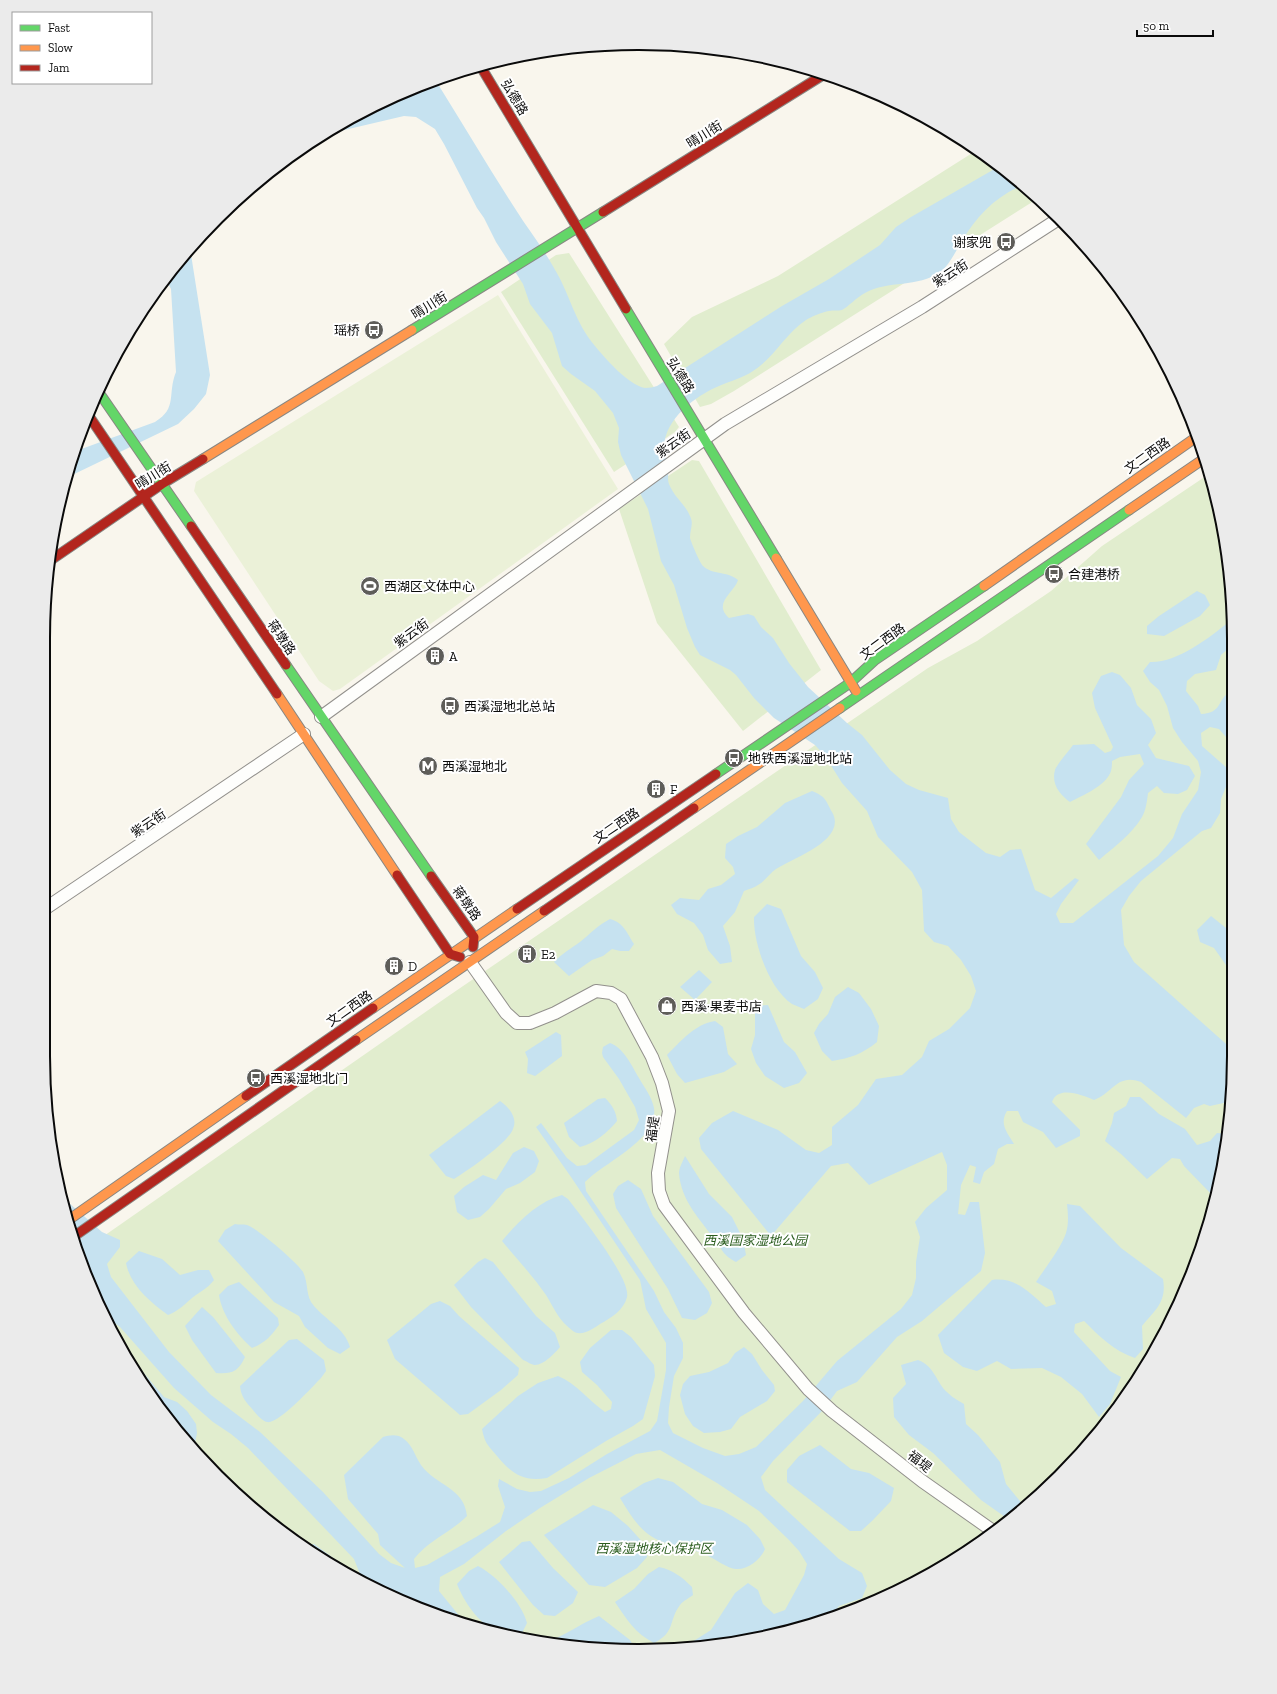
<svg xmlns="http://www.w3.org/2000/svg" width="1277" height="1694" font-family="'Zilla Slab','Noto Sans SC',serif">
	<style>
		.green { fill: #e1edce }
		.pitch { fill: #ebf1d8 }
		.water { fill: #c6e2f0 }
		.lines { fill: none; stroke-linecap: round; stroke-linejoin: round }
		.street-casing { stroke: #92908c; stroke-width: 14 }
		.fast-casing { stroke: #888783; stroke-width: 11 }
		.slow-casing { stroke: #888783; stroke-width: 11 }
		.jam-casing { stroke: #888783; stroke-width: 11 }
		.street { stroke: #fefefc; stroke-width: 12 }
		.fast { stroke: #63d668; stroke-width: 9 }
		.slow { stroke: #ff974d; stroke-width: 9 }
		.jam { stroke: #b3261e; stroke-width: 9 }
		.labels { text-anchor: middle; stroke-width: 4; stroke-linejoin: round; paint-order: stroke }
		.street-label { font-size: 13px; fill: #0a0a0a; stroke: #fff }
		.poi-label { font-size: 13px; fill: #0a0a0a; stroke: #fff; text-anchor: start }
		.park-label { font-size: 13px; font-style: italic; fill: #2b5d1f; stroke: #fff }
		.rim { fill: none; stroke: #0a0a0a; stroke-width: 2 }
	</style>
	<rect width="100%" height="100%" fill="#f9f6ed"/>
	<g class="green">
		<polygon points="977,150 1037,199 734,391 711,404 700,407 664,344 692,317 778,276"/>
		<polygon points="569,253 679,427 675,432 614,472 501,292 556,255"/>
		<polygon points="692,460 699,461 821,670 743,731 657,623 619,509"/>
		<polygon points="1209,474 1229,561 1234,1055 1229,1133 1202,1247 1172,1319 1134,1386 1060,1476 970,1551 902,1589 830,1619 754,1640 677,1650 599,1650 522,1640 447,1619 375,1589 307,1551 246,1503 166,1418 123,1353 88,1284 78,1254 447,997 928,668 977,641 1051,591 1102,546"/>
	</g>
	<polygon class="pitch" points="498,295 618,489 340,689 333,691 319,681 194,491 196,482"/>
	<g class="water">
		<path d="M436,81C463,124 488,167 516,210C528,229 543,248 554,268C570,294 574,321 595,346C605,358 628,385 645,388C649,388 654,387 657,386L782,306L829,279L880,245L896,227L911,217L998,167L1021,186C995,197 976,217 962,241C956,250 950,265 940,272C918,288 888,280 865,293C857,297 848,307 842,310C838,311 833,310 829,311C822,312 811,317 806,320C785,334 774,358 753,371C743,378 730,381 719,386C695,396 665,419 664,447C664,453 666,460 668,466C669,472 667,479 669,484C674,497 685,504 690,516C694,524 690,529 690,538C691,542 700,563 703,566C712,575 728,571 738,580C735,592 712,603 729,618L748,614L754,616L761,627L773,638L789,663L808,687L847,723L862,735L890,770L906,784L919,790L948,798L951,819L959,832L986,853L1000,857L1010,850L1021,849L1035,890L1051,898L1075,878L1079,880L1061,904L1056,914L1060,923H1073L1158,856L1173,838L1182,814L1198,790L1201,772L1198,761L1182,742L1173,728L1167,706L1159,690L1150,682L1143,671L1150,662C1177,663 1209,638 1230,621V647L1221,655L1216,670L1195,674L1187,681L1186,691L1198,706L1201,714C1223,713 1217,699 1230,692L1231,738L1226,737L1219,729L1210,727L1201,733L1202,746L1227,768L1228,782L1221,799L1220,813L1211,828L1202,831L1141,881L1129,896L1121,910L1124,945L1134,962L1234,1051L1231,1104L1228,1102L1210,1106L1204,1104L1194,1108L1186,1118L1141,1082C1117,1073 1113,1093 1094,1100C1082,1095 1058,1085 1052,1102L1080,1130V1136L1056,1148L1043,1132L1023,1122L1018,1111H1007C999,1124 1007,1132 1014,1144H1007L998,1149L994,1164L984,1172L980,1184L973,1182L976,1167L970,1165L961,1185L958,1214L965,1215L970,1202H979L985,1253L981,1271L922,1321L897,1337L857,1382L837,1391L823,1410L773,1461L761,1477L765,1490L839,1559L862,1573L867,1586L862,1598L839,1606L831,1616V1619L817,1623L810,1618L794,1624L787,1631L754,1640L681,1649L711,1630L735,1593L748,1583L758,1590L763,1604L774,1614L785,1610L804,1575L807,1564L799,1551L789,1540L759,1511L717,1483L660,1450L636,1454L589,1478L540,1508L506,1531L464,1564L440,1577L439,1591L466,1624C431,1615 391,1599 360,1581V1574L354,1559L248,1448L231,1434L213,1422L174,1388L120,1327L104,1315L88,1284L82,1265L86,1257L76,1246L63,1210L60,1195L102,1232L120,1240V1247L107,1264L111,1277L169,1352L211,1395L260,1432L323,1492L379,1554L391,1563L405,1568L380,1545L378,1534L348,1499L344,1475L383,1437C390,1435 398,1434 404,1439C413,1446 415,1456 421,1465C436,1486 464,1487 467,1516C450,1533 429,1540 414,1559L415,1568L427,1565L476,1537L500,1522L505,1507L498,1486L499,1479L517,1489L530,1492L541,1491L569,1478L607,1454L650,1431L657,1421L666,1370V1343L646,1309L640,1280L571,1177L536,1127L541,1123L567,1158L577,1166L586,1165L634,1130L639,1120L635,1107L619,1079L603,1057L602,1053L603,1047L610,1043C623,1047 632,1066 639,1078C644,1087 652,1097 654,1108C659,1139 603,1163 585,1182L586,1191L654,1291L664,1312L676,1328L683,1343V1358L674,1376L669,1407L668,1423L673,1433L703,1448L725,1456L739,1454L756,1447L803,1401L837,1361L901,1309L912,1295L916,1278V1262L920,1237L915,1222L926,1208L947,1190V1165L942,1152L869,1185L848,1163L831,1166L771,1236L701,1149L699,1138L712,1123L733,1111L778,1130L806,1150L819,1153L832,1145V1127L858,1105L876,1079L902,1075L922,1057L929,1041L949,1029L970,1008L976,991L971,976L961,960L948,946L934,942L924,931L922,890L912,872L878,837L867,811L842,783L825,756L815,745L774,718L754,698L736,675L730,670L700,655L695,647L687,628L674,585L661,561L648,509L621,455L618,442L619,428L613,413L595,391L571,374L562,366L552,333L530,304L523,284L496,242L484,218L477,208L444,144L435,129L416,117L404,116L323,135L410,88Z"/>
		<path d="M190,248L210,375L206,394L194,409L178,424L66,478L76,451L155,422C178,408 167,394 176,372L171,289L165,277Z"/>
		<polygon points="1197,591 1205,595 1210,605 1200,616 1164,636 1147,634 1147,626 1159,616"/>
		<path d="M1112,672L1120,675L1131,688L1137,705L1151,719L1156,733L1148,745L1156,758L1189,766L1195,776L1187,790L1178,794L1164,793L1157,786L1148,793C1147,801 1146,810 1142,817C1132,834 1114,847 1099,860L1086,844L1121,797L1129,780L1144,764L1140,754L1120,757L1112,761C1112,764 1112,768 1111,771C1107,785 1082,796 1070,802C1060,795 1051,784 1055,770C1057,764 1069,751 1073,745L1094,744L1105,753L1111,751L1113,747L1095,708L1092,693L1101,676Z"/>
		<path d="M812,791C826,797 825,799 832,812C848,840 793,858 776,869C770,873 765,881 758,885C754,888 748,889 744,891L735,912L723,926L730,946L732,962L720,964L708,950L703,935L694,923L677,914L671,905L680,898L699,900L708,889L721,885L735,874L733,867L725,858L726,844L738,836L757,827L785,803Z"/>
		<path d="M767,904L781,909L801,956L815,972L823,988L818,999L804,1009C800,1007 796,1006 792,1004C769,989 753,942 754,917Z"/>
		<polygon points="1211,916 1231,932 1233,932 1233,975 1214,948 1200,942 1197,930"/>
		<path d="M610,919C624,923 627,933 634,944L629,951H620L612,949L603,956L592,960L569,976L554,962C564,952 569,950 580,942C590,934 598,925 610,919Z"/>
		<polygon points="699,970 712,982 695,1000 680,987"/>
		<path d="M848,987L859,993L871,1009L879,1026L877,1042C862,1054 851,1058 832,1061L822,1051L814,1033L819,1024L828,1014L835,997Z"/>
		<polygon points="768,1005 784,1042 795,1052 807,1073 799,1083 784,1088 765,1076 756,1063 751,1049 755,1035 755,1006"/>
		<path d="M715,1021L723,1027L728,1054L737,1064L724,1072L685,1083L677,1074L667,1055C681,1041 695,1024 715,1021Z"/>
		<polygon points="556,1032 561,1035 562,1056 535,1076 527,1073 528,1059 525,1052"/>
		<polygon points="1130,1097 1140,1097 1159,1114 1185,1129 1197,1145 1210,1141 1217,1133 1229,1134 1214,1197 1184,1166 1180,1159 1172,1158 1147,1179 1121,1154 1105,1141 1112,1123 1114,1113 1126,1106"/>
		<path d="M605,1098C612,1105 616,1111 617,1121C607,1133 595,1143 580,1147L569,1137L564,1123L598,1099Z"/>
		<path d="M500,1101C509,1107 518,1118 513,1129C508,1143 467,1171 454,1179L446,1176L429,1155Z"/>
		<polygon points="524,1147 534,1151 539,1161 535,1172 520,1183 506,1189 489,1209 480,1217 468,1220 457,1212 454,1196 464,1187 483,1175 496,1180 513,1153"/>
		<path d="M685,1156L709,1194L732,1217L743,1239L746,1255L736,1262C723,1255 723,1251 715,1240C700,1219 681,1201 679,1173C679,1168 683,1161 685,1156Z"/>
		<polygon points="628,1180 641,1189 653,1216 709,1292 712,1303 707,1313 695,1320 682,1318 668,1289 616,1208 613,1194 618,1186"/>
		<path d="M562,1195L568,1199C581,1216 631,1278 627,1297C624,1310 611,1318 600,1324C593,1329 581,1337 573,1331C559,1321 554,1308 546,1295C533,1276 516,1258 502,1241C518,1222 537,1202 562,1195Z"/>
		<path d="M1067,1204L1080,1206L1121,1248L1163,1279C1167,1302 1155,1310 1142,1326L1143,1349L1135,1358C1114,1351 1099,1336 1084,1321L1075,1324L1074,1332L1110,1371L1121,1377L1110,1404L1099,1417L1082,1394L1061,1377L1042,1368L1011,1369L997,1361L977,1371L963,1367L944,1353L938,1335L992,1280C1016,1277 1029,1292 1046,1307L1056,1304L1052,1291L1036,1282C1045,1268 1061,1248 1066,1233C1069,1223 1068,1214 1067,1204Z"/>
		<path d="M235,1224C239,1225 243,1224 247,1225C257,1228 298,1263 303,1272C309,1284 305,1296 314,1306C326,1320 345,1329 350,1347L340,1354L328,1348L305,1327L299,1316L274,1302L218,1241L225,1230Z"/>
		<path d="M139,1251L162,1259L180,1275L198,1270H209L214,1280C207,1289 201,1291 192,1298C184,1305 178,1311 168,1315C150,1302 130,1285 126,1263Z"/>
		<path d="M485,1258L493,1262L536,1316L555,1333L560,1347C555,1353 544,1365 535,1365C531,1365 527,1361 523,1360L471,1307L454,1285L478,1262Z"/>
		<path d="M239,1282L278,1318L279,1325C271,1336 265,1343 252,1348C237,1335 222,1315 219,1295L228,1286Z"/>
		<polygon points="440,1301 450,1306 459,1316 519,1368 518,1375 501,1390 468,1414 460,1415 395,1359 387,1340 431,1304"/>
		<path d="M202,1307L213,1317L245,1357C238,1372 232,1374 216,1373L192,1340L185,1326Z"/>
		<path d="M611,1330H622L631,1337L654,1365L655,1376L643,1419L633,1426L606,1441L547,1478C523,1482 512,1474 497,1456C488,1445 485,1444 482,1429L518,1396L538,1383L558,1376C577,1384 588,1400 605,1412L611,1409L612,1402L597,1385L582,1372L580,1362L590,1348Z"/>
		<path d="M297,1339L324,1360L326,1371L321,1378C313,1386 278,1425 267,1422C262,1421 256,1414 253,1410C246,1402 241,1397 240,1386L289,1340Z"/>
		<polygon points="744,1347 752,1354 762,1370 774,1385 775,1391 767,1401 740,1417 731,1429 720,1432 704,1433 693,1426 685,1414 680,1395 683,1384 690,1376 709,1372 728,1363 735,1353"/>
		<polygon points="123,1353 137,1365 164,1397 177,1402 187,1411 196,1424 197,1433 194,1448 166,1418"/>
		<path d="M918,1360C935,1366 936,1383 948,1393C953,1398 959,1401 964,1404L966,1424L978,1435L1000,1462L1006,1484L1024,1506L1008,1519L981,1500L933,1453L909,1435L894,1417L893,1398L906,1384L901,1365Z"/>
		<polygon points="820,1445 851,1469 869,1473 894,1488 891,1501 873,1520 861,1531 850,1531 787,1482 787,1470 799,1456"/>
		<path d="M658,1478L673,1482L702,1504L722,1510L747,1525L760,1539L765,1549C761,1559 748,1570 736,1569C728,1569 714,1558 706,1555C687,1546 665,1547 648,1534C636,1525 628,1511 620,1498L644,1483Z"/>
		<polygon points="593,1505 611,1512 628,1526 647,1547 647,1557 637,1568 605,1587 589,1585 544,1535"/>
		<polygon points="530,1541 553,1568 578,1592 573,1603 555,1616 544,1615 533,1605 499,1562 522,1542"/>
		<polygon points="314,1544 343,1565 349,1574 304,1548"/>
		<path d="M478,1566C496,1575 522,1603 527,1623L522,1633L514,1637C508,1636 501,1635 496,1632C478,1622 464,1602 457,1584L469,1571Z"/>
		<path d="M659,1567C673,1570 682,1577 692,1587L693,1595C689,1598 683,1601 680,1605C668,1621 676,1632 654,1643C635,1633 627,1620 615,1602L634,1589L648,1574Z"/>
		<path d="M599,1616L630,1640L636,1650H599L545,1643C564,1636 580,1624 599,1616Z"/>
	</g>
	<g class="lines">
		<g class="street-casing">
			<g id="street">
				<polyline points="321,717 725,424 922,307 1060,218"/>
				<polyline points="46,908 304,734"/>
				<polyline points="470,962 506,1013 517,1023 530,1023 555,1013 596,991 611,993 621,999 652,1057 662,1083 669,1111 658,1173 659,1191 664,1205 744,1313 808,1389 832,1411 922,1481 993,1531"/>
			</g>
		</g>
		<g class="fast-casing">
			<g id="fast">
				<polyline points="626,309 776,558"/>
				<polyline points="412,330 603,212"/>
				<polyline points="98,391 191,526"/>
				<polyline points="286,665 431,876"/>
				<polyline points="840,708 1129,510"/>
				<polyline points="716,774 850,683 875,660 984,586"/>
			</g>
		</g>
		<g class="slow-casing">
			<g id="slow">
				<polyline points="203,459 412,330"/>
				<polyline points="1129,510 1205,458"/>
				<polyline points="776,558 856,691"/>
				<polyline points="984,586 1198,436"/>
				<polyline points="277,694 397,875"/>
				<polyline points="694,808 840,708"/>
				<polyline points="373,1008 517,909"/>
				<polyline points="356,1040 544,911"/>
				<polyline points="67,1221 246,1096"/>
			</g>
		</g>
		<g class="jam-casing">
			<g id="jam">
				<polyline points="481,67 626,309"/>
				<polyline points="603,212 823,75"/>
				<polyline points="89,416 277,694"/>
				<polyline points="191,526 286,665"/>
				<polyline points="51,560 162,484 203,459"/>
				<polyline points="397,875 450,954 460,957"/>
				<polyline points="431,876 474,937 473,947"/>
				<polyline points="517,909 716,774"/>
				<polyline points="544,911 694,808"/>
				<polyline points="246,1096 373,1008"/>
				<polyline points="73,1237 356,1040"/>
			</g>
		</g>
		<use href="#street" class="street"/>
		<use href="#fast" class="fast"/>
		<use href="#slow" class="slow"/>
		<use href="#jam" class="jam"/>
	</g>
	<defs>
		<g id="bus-disc" transform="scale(1)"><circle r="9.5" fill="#5e5d59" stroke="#fff"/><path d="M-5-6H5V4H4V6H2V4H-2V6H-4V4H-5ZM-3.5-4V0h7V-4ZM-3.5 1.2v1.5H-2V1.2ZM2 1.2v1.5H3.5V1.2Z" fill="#fff"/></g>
		<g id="stadium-disc" transform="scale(1)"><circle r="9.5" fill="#5e5d59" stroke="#fff"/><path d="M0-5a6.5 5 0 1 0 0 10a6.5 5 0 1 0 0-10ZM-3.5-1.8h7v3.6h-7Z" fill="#fff"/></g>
		<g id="building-disc" transform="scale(1)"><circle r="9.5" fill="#5e5d59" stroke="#fff"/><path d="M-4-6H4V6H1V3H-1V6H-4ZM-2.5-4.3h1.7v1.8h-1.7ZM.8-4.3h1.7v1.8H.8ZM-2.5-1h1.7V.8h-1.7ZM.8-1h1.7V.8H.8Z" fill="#fff"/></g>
		<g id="metro-disc" transform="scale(1)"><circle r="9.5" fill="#5e5d59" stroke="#fff"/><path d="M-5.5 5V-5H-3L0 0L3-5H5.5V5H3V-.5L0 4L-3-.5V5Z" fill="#fff"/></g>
		<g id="shop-disc" transform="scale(1)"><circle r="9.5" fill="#5e5d59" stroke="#fff"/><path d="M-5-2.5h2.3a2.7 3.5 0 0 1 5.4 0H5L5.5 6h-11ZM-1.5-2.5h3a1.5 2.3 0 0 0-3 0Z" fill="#fff"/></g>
	</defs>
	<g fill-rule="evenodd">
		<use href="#bus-disc" x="1006" y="242"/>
		<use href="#bus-disc" x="374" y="330"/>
		<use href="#bus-disc" x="1054" y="574"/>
		<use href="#stadium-disc" x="370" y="586"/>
		<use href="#building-disc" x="435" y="656"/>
		<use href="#bus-disc" x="450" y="706"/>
		<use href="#bus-disc" x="734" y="758"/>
		<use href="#metro-disc" x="428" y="766"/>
		<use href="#building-disc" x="656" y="789"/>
		<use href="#building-disc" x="527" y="954"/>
		<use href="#building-disc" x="394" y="966"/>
		<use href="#shop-disc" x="667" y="1006"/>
		<use href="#bus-disc" x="256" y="1078"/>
	</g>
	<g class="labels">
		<g class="street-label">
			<text transform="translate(515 97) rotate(59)" y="5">弘德路</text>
			<text transform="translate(704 134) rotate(-32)" y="5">晴川街</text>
			<text transform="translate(950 273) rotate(-33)" y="5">紫云街</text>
			<text transform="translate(429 305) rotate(-32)" y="5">晴川街</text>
			<text transform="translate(681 375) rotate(58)" y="5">弘德路</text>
			<text transform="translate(673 443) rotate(-35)" y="5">紫云街</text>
			<text transform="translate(1147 455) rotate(-35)" y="5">文二西路</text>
			<text transform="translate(153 475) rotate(-32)" y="5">晴川街</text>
			<text transform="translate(411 633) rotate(-36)" y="5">紫云街</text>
			<text transform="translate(282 637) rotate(56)" y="5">蒋墩路</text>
			<text transform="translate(882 641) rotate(-36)" y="5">文二西路</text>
			<text transform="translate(148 823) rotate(-34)" y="5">紫云街</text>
			<text transform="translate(616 825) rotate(-34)" y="5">文二西路</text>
			<text transform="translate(467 903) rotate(55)" y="5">蒋墩路</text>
			<text transform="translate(349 1008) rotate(-35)" y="5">文二西路</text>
			<text transform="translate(652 1129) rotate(-82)" y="5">福堤</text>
			<text transform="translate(920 1461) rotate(38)" y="5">福堤</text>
		</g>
		<g class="poi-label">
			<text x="992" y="247" text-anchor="end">谢家兜</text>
			<text x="360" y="335" text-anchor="end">瑶桥</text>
			<text x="1068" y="579">合建港桥</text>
			<text x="384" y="591">西湖区文体中心</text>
			<text x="449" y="661">A</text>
			<text x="464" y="711">西溪湿地北总站</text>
			<text x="748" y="763">地铁西溪湿地北站</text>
			<text x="442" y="771">西溪湿地北</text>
			<text x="670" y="794">F</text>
			<text x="541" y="959">E2</text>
			<text x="408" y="971">D</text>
			<text x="681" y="1011">西溪·果麦书店</text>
			<text x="270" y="1083">西溪湿地北门</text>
		</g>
		<g class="park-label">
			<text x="755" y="1245">西溪国家湿地公园</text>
			<text x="654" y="1553">西溪湿地核心保护区</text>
		</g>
	</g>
	<path d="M0 0H1277V1694H0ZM638 50H639A588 588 0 0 1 1227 638V1056A588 588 0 0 1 639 1644H638A588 588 0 0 1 50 1056V638A588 588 0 0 1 638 50Z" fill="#ebebeb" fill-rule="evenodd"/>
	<path class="rim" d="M638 50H639A588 588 0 0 1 1227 638V1056A588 588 0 0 1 639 1644H638A588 588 0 0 1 50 1056V638A588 588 0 0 1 638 50Z"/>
	<rect x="12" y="12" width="140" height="72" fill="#ffffff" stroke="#9d9d9d"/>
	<rect x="20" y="25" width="20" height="6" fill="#63d668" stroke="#9d9d9d"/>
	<text x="48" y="32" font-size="12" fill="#0a0a0a">Fast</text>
	<rect x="20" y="45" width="20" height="6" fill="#ff974d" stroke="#9d9d9d"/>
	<text x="48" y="52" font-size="12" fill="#0a0a0a">Slow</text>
	<rect x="20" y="65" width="20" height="6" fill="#b3261e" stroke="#9d9d9d"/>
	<text x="48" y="72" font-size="12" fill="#0a0a0a">Jam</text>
	<path d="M1137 30v6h76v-6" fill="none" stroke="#0a0a0a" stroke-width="2"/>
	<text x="1143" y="30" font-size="12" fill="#0a0a0a" stroke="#ffffff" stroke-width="3" paint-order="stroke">50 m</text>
</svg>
